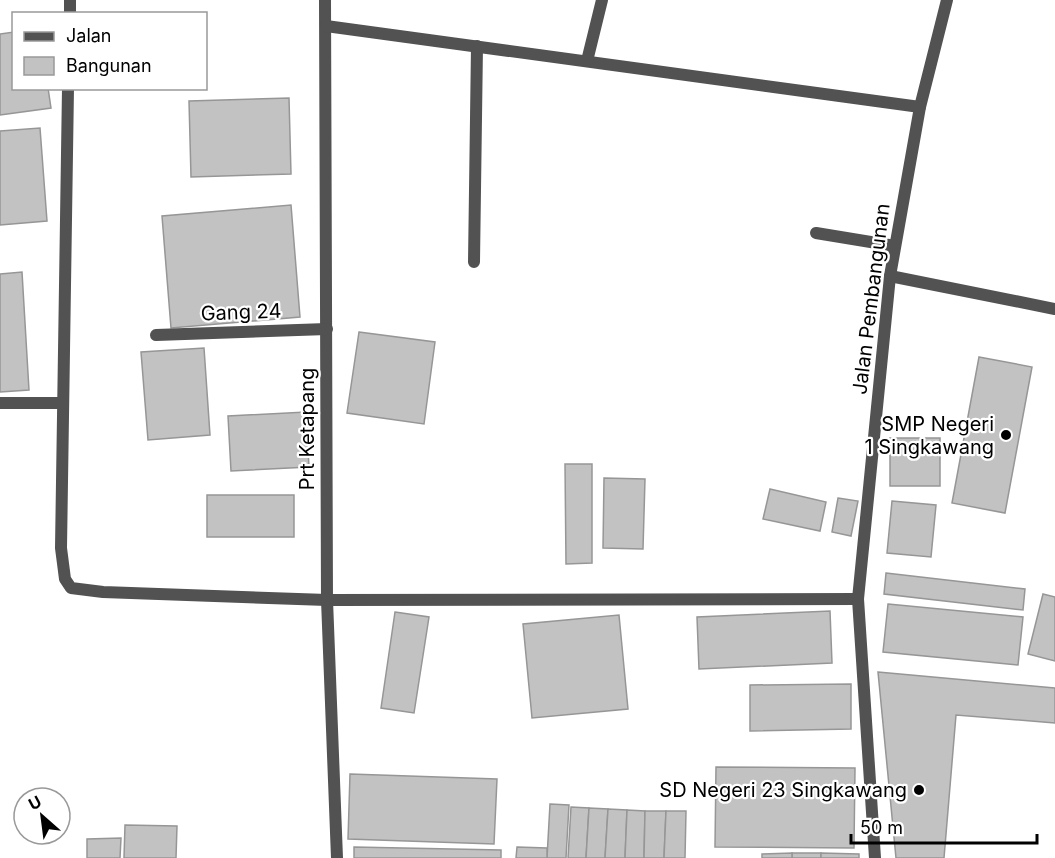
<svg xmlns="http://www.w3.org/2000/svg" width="1055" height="858" font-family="Inter,sans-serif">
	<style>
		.building { fill: #c2c2c2; stroke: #969696; stroke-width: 1.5 }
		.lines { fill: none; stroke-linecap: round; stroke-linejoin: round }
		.lane { stroke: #525252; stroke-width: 12 }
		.street { stroke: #525252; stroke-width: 12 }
		.poi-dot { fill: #000; stroke: #fff; stroke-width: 2 }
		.labels { text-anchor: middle; stroke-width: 4.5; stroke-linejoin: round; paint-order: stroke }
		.street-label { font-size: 20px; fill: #000; stroke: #fff }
		.poi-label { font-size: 20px; fill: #000; stroke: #fff; text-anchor: end }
	</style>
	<rect width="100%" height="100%" fill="#fff"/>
	<g class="building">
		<polygon points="14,32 14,88 48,88 51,108 0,115 0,34"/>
		<polygon points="289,98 291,174 191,177 189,101"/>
		<polygon points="40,128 47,221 0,225 0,131"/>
		<polygon points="291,205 300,317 171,328 162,216"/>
		<polygon points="22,272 29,390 0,392 0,274"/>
		<polygon points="359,332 435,342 424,424 347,413"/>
		<polygon points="204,348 210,435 148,440 141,352"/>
		<polygon points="979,357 1032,367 1005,513 952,503"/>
		<polygon points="306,412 309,467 231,471 228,416"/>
		<rect x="890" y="438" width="50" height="48"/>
		<polygon points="565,464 592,464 592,563 566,564"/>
		<polygon points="604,478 645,479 643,549 603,548"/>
		<polygon points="770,489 826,502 820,531 763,519"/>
		<rect x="207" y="495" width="87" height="42"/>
		<polygon points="838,498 858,501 851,536 832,532"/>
		<polygon points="892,501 936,505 931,557 887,553"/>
		<polygon points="886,573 1025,589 1023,610 884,594"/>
		<polygon points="1043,594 1055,597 1055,661 1028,654"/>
		<polygon points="888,604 1023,617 1018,665 883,652"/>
		<polygon points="830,611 832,663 699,669 697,617"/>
		<polygon points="395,612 429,617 414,713 381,708"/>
		<polygon points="619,615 628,709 532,718 523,624"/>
		<polygon points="878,672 1055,688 1055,723 956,715 944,858 896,858"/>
		<polygon points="851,684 851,729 750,731 750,685"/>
		<polygon points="716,767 855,768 854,848 715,847"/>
		<polygon points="350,774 497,779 494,844 348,839"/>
		<polygon points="550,804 569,805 566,858 547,858"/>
		<polygon points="571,807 589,808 586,858 568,858"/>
		<polygon points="589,808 608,809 605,858 586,858"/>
		<polygon points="608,809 627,810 625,858 605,858"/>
		<polygon points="627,810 645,811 644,858 625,858"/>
		<polygon points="645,811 666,811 664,858 644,858"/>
		<polygon points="666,811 686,811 685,858 664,858"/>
		<polygon points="125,825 177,826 176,858 124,858"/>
		<polygon points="121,838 120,858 87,858 87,839"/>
		<polygon points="354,847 501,850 501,858 354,858"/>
		<polygon points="517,847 547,848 547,858 516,858"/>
		<rect x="792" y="853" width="29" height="5"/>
		<polygon points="792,853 792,858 762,858 762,854"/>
		<polygon points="821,853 859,854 859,858 821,858"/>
	</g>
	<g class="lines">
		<polyline class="lane" points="474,262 477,46"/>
		<g class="street">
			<polyline points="325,0 327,600 337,858"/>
			<polyline points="70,14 70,0"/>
			<polyline points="326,26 920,107"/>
			<polyline points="587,61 602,0"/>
			<polyline points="68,88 61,548 65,579 71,588 103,592 327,600 858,599"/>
			<polyline points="816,233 895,246"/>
			<polyline points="890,276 1055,309"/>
			<polyline points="156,335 327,329"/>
			<polyline points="0,403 63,403"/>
			<polyline points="875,858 858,599 890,276 920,107 947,0"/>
		</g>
	</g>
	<g class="poi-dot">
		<circle cx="1006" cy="435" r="6"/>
		<circle cx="919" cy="790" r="6"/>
	</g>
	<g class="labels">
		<g class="street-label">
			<text transform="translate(871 299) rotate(-83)" y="7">Jalan Pembangunan</text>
			<text transform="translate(241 312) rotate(-2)" y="7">Gang 24</text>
			<text transform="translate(307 429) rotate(-90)" y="7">Prt Ketapang</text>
		</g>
		<g class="poi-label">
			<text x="994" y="431">SMP Negeri<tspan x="994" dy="23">1 Singkawang</tspan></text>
			<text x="907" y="797">SD Negeri 23 Singkawang</text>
		</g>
	</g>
	<rect x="12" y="12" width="195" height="78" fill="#ffffff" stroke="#999999" stroke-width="1.5"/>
	<rect x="24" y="32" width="30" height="9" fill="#525252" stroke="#999999" stroke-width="1.5"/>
	<text x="66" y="42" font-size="18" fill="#000000">Jalan</text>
	<rect x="24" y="57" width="30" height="18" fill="#c2c2c2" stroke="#999999" stroke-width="1.5"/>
	<text x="66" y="72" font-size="18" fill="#000000">Bangunan</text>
	<g transform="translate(42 816) rotate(332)"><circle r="28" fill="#ffffff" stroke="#999999" stroke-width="1.5"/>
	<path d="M0-4.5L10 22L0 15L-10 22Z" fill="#000000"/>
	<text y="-9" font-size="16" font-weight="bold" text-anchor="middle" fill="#000000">U</text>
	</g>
	<path d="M851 834v9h186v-9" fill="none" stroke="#000000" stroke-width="3"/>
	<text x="860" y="834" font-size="18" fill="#000000" stroke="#ffffff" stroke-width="4.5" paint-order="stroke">50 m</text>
</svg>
